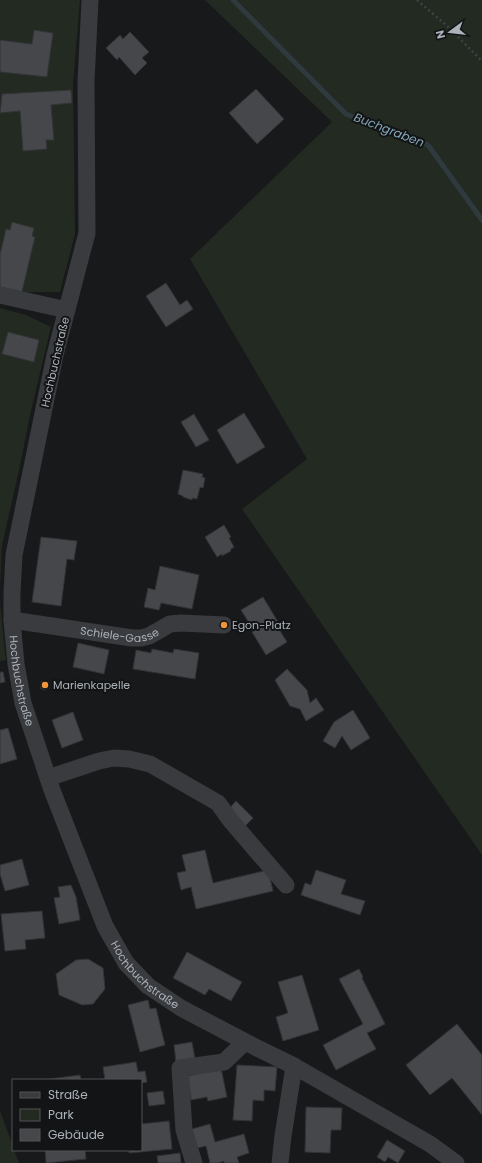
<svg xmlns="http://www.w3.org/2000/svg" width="482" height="1163" font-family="Poppins,sans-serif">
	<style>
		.green { fill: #222a22 }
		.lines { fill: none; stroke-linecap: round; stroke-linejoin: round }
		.stream { stroke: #2e3a3e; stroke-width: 5 }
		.building { fill: #45474a; stroke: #323336 }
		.path { stroke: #3f4246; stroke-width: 2.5; stroke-dasharray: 2 3; stroke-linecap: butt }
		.minor { stroke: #393b3f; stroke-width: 17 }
		.poi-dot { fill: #ef953b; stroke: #131415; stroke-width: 1.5 }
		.labels { text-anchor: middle; stroke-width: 4; stroke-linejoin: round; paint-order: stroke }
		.street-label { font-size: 11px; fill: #abb2ba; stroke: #131415 }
		.poi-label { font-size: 11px; fill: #abb2ba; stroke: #131415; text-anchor: start }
		.water-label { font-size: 12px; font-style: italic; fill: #83a5b4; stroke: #131415 }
	</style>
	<rect width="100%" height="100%" fill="#18191a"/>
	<g class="green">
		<polygon points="0,0 80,0 73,85 75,234 60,292 22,292 0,287"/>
		<polygon points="205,0 482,0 482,855 242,509 307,459 190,259 332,122"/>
		<polygon points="0,308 26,315 51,327 30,415 20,466 2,545 0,586"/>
		<polygon points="0,603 6,660 0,661"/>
		<polygon points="0,1111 13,1146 13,1150 14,1150 19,1163 0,1163"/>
	</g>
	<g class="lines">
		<polyline class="stream" points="233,0 346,114 428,145 482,220"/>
	</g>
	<g class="building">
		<polygon points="34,30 53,33 47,77 0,72 0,40 32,44"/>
		<polygon points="130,32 149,52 142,58 147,63 135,75 119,57 117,60 106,48 120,35 123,39"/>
		<polygon points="256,89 284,119 257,144 229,113"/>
		<polygon points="71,90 72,103 51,105 54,140 46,140 47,149 23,151 20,111 0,113 2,94"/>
		<polygon points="12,222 34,228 32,236 35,237 22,292 0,287 0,254 6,229 10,230"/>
		<polygon points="166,283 180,305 187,300 193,309 166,327 146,296"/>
		<polygon points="8,332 39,340 34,362 2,354"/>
		<polygon points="244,413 265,447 237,464 217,430"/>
		<polygon points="194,414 209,440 196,447 181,422"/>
		<polygon points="183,470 203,474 202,477 205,478 203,488 200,487 197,499 192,498 192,500 183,497 183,496 178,494"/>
		<polygon points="224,525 231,537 229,538 234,547 230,550 231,551 222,556 222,554 217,557 205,537"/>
		<polygon points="41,537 77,541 74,560 67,559 61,606 32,602"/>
		<polygon points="160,566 199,575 192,609 161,603 159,610 144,607 148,588 155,590"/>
		<polygon points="263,597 278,622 275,623 287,642 266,655 252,632 254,631 241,610"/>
		<polygon points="78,643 109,650 104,674 73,667"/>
		<polygon points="152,649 173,653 174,649 199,653 195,679 133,669 136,650 151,653"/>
		<polygon points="287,669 307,690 310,703 316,698 324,710 306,721 300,709 290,706 275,680"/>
		<polygon points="0,672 3,672 5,682 0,683"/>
		<polygon points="42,681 48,685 48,687 47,689 44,690 40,688"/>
		<polygon points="353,710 370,738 351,750 342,736 335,748 323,741 334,722"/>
		<polygon points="73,712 83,740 62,748 52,720"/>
		<polygon points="8,728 17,759 0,764 0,730"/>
		<polygon points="236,801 253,818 245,826 228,810"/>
		<polygon points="205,850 213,883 268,870 273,891 196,909 191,887 181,890 177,873 186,871 182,855"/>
		<polygon points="22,859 29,885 5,891 0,874 0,865"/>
		<polygon points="316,870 346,880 341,894 365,901 360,915 301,895 305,883 311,885"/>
		<polygon points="71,885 76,897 80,920 59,924 54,898 60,897 58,887"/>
		<polygon points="42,911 45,938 25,940 26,949 5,951 1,914"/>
		<polygon points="187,952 242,982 231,1001 209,989 205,995 173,978"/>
		<polygon points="88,959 103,968 105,989 93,1004 82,1005 59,995 56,974 76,960"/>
		<polygon points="359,969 363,977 362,978 385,1024 367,1033 376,1049 336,1070 323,1045 363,1024 339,979"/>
		<polygon points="302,975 319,1030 283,1041 276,1017 288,1013 278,982"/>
		<polygon points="148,1000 150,1009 156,1008 165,1045 140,1052 128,1005"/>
		<polygon points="457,1024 482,1055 482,1115 452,1078 430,1095 406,1065"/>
		<polygon points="192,1042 195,1059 176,1062 174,1045"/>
		<polygon points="136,1062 138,1072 145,1071 147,1082 141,1083 141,1080 105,1080 103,1067"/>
		<polygon points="237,1065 277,1067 275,1091 264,1090 264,1101 253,1100 252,1121 233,1120"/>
		<polygon points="221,1068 227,1097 208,1101 207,1097 191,1100 188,1076"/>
		<polygon points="80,1075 81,1080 50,1080 50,1079"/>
		<polygon points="163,1091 165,1104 149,1106 147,1093"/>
		<polygon points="306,1107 342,1108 341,1130 331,1130 330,1153 305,1152"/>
		<polygon points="169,1121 172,1149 129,1153 129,1150 141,1150 141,1124"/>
		<polygon points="210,1124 215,1142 244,1134 249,1153 237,1157 239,1163 224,1163 224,1161 218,1163 210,1163 206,1146 197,1148 192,1129"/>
		<polygon points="387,1140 405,1151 398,1163 388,1157 385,1162 377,1157"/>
		<polygon points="45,1150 85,1150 86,1159 46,1163"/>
		<polygon points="180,1153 181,1163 158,1163 157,1156"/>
	</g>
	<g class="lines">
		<polyline class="path" points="417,0 446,25 482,61"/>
		<g class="minor">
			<path id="s1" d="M90,0L86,81L87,233L55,355L14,555L12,593V620L16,664L23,703L52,790L105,926L126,963L148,986L181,1008L257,1048L294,1066L430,1144L456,1163"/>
			<polyline points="0,295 67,310"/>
			<path id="s2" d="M12,620L132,638H141L149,636L170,624L181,623L224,625"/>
			<polyline points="48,778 99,761 114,758 129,759 150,764 218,803 231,821 286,885"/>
			<polyline points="194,1163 184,1130 180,1068 224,1062 245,1042"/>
			<polyline points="280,1163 283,1136 294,1066"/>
		</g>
	</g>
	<g class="poi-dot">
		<circle cx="224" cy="625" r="4"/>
		<circle cx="45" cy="685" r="4"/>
	</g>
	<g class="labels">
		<g class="street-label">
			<text transform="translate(55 362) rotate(-77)" y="4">Hochbuchstraße</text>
			<text dy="4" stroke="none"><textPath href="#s2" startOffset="109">Schiele-Gasse</textPath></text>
			<text dy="4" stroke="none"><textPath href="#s1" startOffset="690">Hochbuchstraße</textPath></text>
			<text dy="4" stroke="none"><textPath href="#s1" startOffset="1014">Hochbuchstraße</textPath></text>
		</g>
		<g class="poi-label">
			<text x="232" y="629">Egon-Platz</text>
			<text x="53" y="689">Marienkapelle</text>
		</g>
		<g class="water-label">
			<text transform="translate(389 130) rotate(21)" y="4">Buchgraben</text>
		</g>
	</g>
	<rect x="12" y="1079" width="130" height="72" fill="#131415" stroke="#505357"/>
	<rect x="20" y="1092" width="20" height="6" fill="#393b3f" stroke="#505357"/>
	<text x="48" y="1099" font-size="12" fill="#abb2ba">Straße</text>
	<rect x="20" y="1109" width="20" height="12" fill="#222a22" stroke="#505357"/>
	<text x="48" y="1119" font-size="12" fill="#abb2ba">Park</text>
	<rect x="20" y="1129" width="20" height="12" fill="#45474a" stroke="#505357"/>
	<text x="48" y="1139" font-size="12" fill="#abb2ba">Gebäude</text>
	<g transform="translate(450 32) rotate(255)" stroke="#131415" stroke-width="3" paint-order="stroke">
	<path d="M0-3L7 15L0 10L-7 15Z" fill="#abb2ba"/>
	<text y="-6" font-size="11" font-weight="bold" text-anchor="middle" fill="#abb2ba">N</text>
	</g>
</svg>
